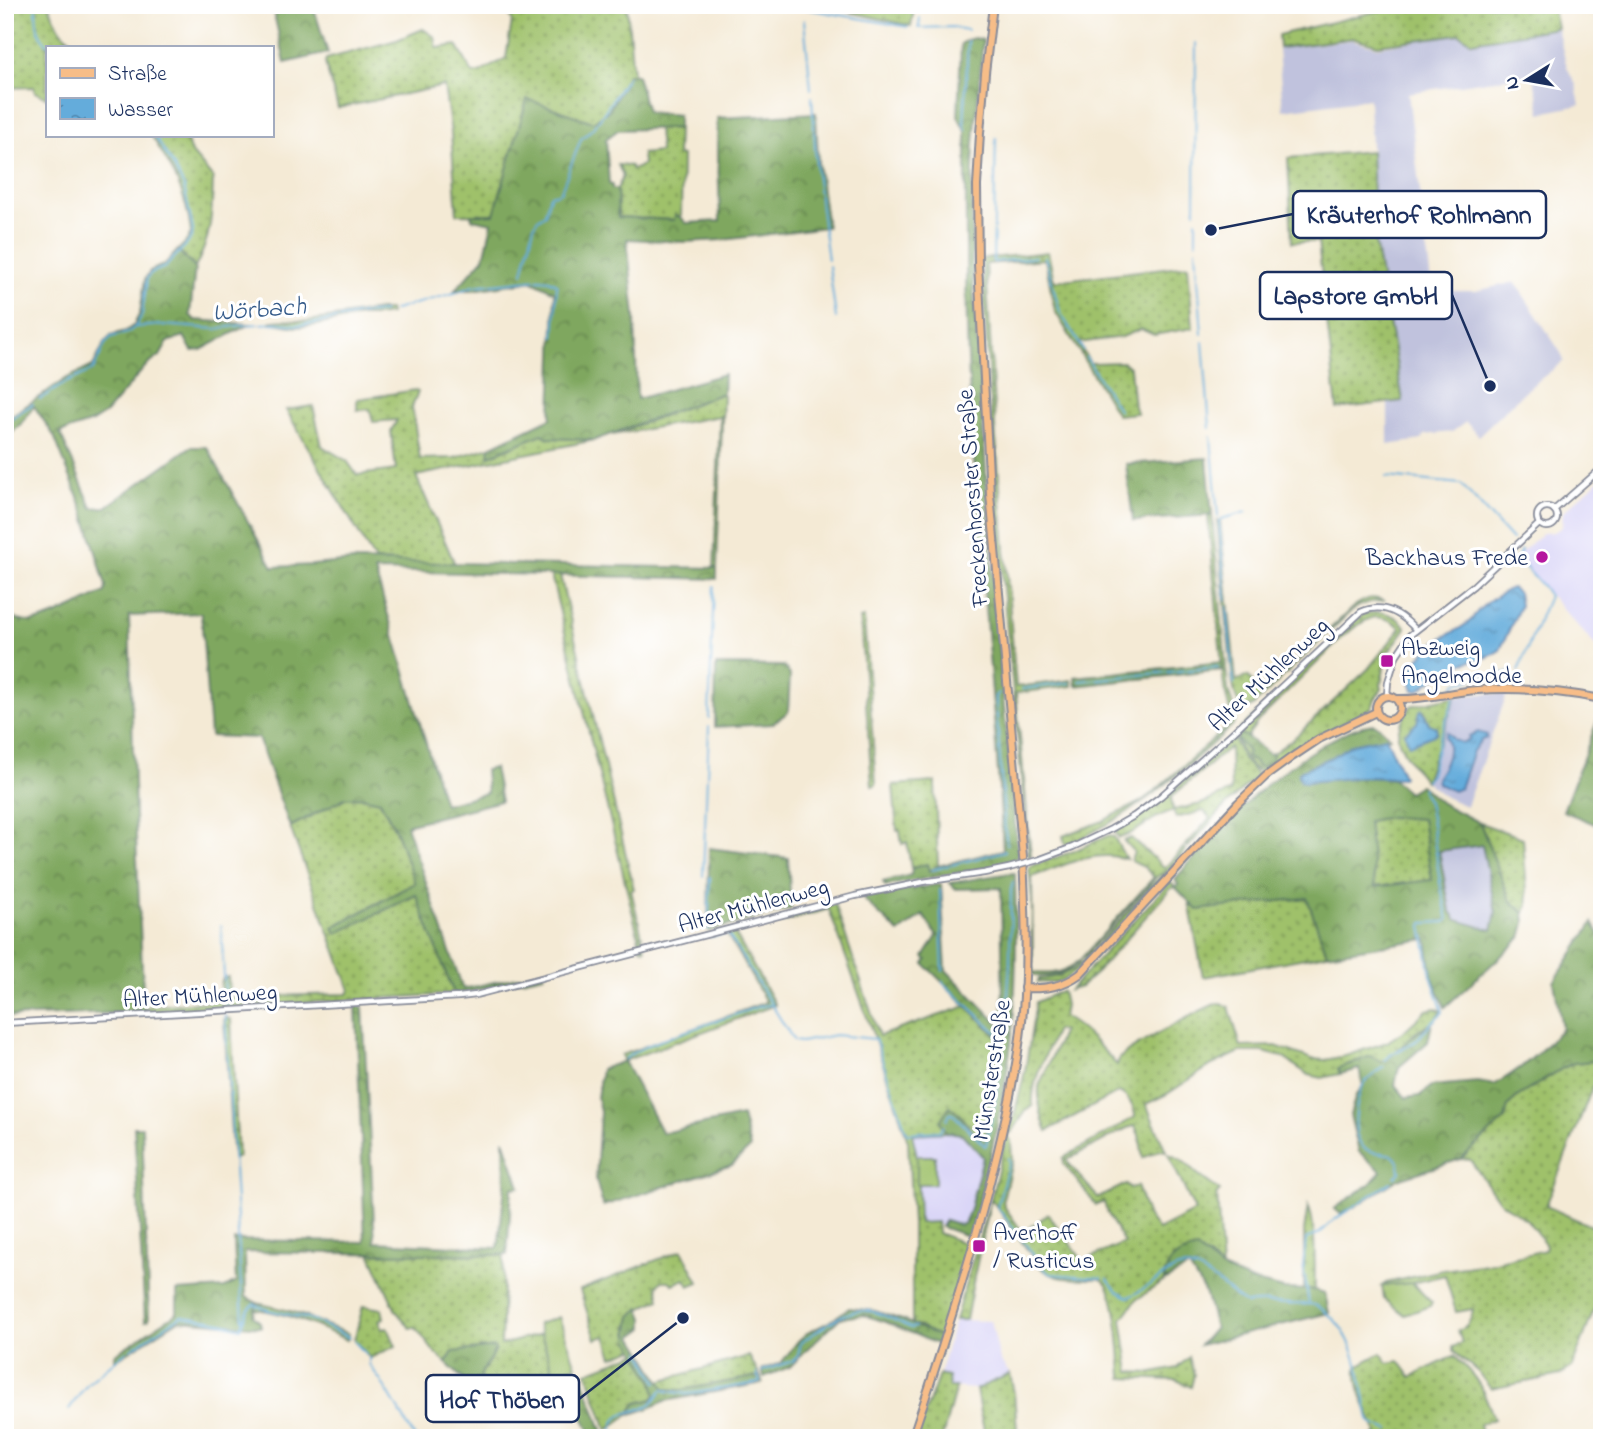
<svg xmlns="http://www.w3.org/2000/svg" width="1607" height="1443" font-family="'Indie Flower',sans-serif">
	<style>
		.built { fill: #dad6f7 }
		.industrial { fill: #c0c2dd }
		.grass { fill: url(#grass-dots); stroke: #5d7864; stroke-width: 2; fill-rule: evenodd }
		.forest { fill: url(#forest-crowns); stroke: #4d6b5e; stroke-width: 2; fill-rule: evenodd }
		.park { fill: #9fc16a; stroke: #5d7864; stroke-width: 2 }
		.water { fill: url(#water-ripples); stroke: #406e9c; stroke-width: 2 }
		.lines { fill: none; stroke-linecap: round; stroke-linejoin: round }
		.stream { stroke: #64acdb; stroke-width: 2 }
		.minor-casing { stroke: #888c9a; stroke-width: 8 }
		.major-casing { stroke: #888c9a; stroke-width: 10 }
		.minor { stroke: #fff; stroke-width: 4.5 }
		.major { stroke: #f7bd88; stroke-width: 6 }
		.minor-bridge-casing { stroke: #888c9a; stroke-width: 8; stroke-linecap: butt }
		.minor-bridge { stroke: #fff; stroke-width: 4.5 }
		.poi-dot { fill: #b5179e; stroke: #fff; stroke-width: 2.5 }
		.labels { text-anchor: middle; stroke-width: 6; stroke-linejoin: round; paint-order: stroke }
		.street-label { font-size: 24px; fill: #1b2f5e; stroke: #fff }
		.poi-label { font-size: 24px; fill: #1b2f5e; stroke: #fff; text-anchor: start }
		.water-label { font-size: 26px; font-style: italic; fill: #355b8a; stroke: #fff }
		.leader { fill: none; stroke: #1b2f5e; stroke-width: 2.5 }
		.callout-dot { fill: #1b2f5e; stroke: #fff; stroke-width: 2.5 }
		.callout { fill: #fff; stroke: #1b2f5e; stroke-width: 2.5 }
		.callout-label { font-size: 26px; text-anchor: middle; font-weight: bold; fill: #1b2f5e }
	</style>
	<defs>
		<pattern id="grass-dots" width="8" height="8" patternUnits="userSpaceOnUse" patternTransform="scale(1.75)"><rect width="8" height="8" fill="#9fc16a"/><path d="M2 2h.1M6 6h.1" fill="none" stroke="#819d5a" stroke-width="1.8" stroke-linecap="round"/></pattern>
		<pattern id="forest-crowns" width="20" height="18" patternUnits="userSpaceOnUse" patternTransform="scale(1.75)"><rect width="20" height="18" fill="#7fa75e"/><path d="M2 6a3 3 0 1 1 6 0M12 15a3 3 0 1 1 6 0" fill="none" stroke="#678851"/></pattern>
		<pattern id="water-ripples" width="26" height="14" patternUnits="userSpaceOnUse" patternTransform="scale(1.75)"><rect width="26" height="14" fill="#64acdb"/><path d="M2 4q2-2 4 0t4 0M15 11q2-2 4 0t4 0" fill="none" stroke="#528cb5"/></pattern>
	</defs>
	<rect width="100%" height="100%" fill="#fff"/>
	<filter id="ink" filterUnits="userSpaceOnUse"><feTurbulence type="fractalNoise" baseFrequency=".0143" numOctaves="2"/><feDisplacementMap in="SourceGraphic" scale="14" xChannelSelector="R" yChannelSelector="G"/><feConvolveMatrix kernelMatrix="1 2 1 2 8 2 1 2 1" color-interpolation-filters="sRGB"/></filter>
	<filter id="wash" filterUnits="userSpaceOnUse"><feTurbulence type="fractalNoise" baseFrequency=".00686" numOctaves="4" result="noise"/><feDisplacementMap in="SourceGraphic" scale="28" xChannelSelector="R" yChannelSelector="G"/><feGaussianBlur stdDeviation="1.57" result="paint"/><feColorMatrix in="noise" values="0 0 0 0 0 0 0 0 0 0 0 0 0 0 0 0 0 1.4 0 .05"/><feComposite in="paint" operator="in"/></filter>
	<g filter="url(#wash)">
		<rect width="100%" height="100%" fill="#f4ead5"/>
		<g class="built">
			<polygon points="1602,477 1602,653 1516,557 1543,533 1554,532 1562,527 1563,512"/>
			<polygon points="946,1132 962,1134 989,1164 970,1237 941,1227 937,1222 918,1223 917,1156 912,1134"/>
			<polygon points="955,1320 991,1321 1000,1360 1010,1374 976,1389 949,1387 948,1377 939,1375"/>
		</g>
		<g class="industrial">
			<polygon points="1557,28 1567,67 1576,85 1580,105 1541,113 1533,74 1408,93 1432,291 1476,291 1515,282 1561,353 1564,361 1525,391 1478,436 1466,422 1452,432 1424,435 1422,440 1388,445 1388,402 1403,400 1375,242 1369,99 1283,110 1278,49 1352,40 1378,47 1459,34 1472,42"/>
			<polygon points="1476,694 1507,694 1466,806 1445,797 1425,781 1456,696"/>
			<polygon points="1482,844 1496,912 1493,930 1457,920 1450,910 1439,851"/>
		</g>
		<g class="grass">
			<path d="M5,5H49C54,18 61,36 75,42C83,45 94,45 103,47H47V98L35,92L34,87L5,88Z"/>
			<polygon points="505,5 627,5 633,75 628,74 610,109 593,122 527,100 494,215 457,214 451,133 444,86 338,108 325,63 326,59 397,40 423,29 435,37 437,48 457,45 473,74 479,73 506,58 512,21"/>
			<polygon points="847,5 915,5 911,26 846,11"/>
			<polygon points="1403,5 1552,5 1557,28 1472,42 1459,34 1378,45 1354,38 1279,48 1278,35"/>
			<polygon points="678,128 677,155 682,156 681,217 675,215 675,220 618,217 617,189 623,176 618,165 631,166 631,169 638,168 643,164 642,154 660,152 658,129"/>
			<path d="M151,135H191L186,136L190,151L213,178C212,213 212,236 195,268L178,250L186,242L191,233C186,191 173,170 151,135Z"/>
			<polygon points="1371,151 1375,242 1403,401 1337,409 1318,242 1292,242 1288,158"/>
			<polygon points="1048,252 1054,281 1188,265 1193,328 1154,335 1141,329 1122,337 1078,343 1090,363 1123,362 1130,368 1134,407 1137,413 1117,415 1055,311 1045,259 986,264 995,426 1016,687 1071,680 1072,686 1016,693 1031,856 1029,857 1002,576 992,437 982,259"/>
			<path d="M380,310H389L390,314L378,316H360L317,325L296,327L269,322C283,318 295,322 308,321C332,318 356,313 380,310Z"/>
			<polygon points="416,390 418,392 412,407 420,459 454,458 490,447 490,456 542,434 549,438 595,440 416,476 455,564 375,561 286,410 313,406 322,446 347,461 357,475 396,470 391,431 397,420 373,422 370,409 357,410 357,399"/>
			<polygon points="723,393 717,568 714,568 720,416 612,435"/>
			<path d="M1212,515L1228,690C1231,701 1238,714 1234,724C1180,773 1134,817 1065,845L1063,836L1103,821L1140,802L1155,791L1230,724L1231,715L1224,688L1208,516Z"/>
			<path d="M1220,520L1236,681L1248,676L1261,695L1353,607C1366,599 1369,595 1385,601C1371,601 1362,603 1351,611L1253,706C1238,714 1235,695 1233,685L1217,521Z"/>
			<polygon points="551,575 560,575 634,889 631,890 645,949 641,948"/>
			<path d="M1378,612C1389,613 1400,618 1406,628L1388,653L1386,652L1383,660L1385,661L1381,685L1382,689L1375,699L1372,708L1314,738L1309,740H1306L1262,772C1245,767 1241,751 1235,736L1238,731L1351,624L1364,614ZM1374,617C1384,617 1394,621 1401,628L1368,669L1293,739L1273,753L1272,761L1240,733L1247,737L1258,721L1342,638C1352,629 1361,621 1374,617Z"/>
			<polygon points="864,618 876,785 872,786 860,619"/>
			<path d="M1456,696L1425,781C1417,770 1400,751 1398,737C1397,726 1406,715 1411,706ZM1425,712L1429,724L1436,727L1437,732L1434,735L1409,744L1405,733L1417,723Z"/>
			<path d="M1233,738L1244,761L1258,775L1226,805L1188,847L1186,845L1210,818L1204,811L1176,818L1173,811C1152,815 1138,834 1119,838L1115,832L1118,829L1165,797ZM1230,747L1231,791L1201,804L1173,810L1171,797Z"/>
			<polygon points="935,782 938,866 929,872 927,864 911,868 907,842 902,844 900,831 897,831 893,785"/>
			<polygon points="361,797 379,800 394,827 415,883 333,927 336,933 417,894 454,994 144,1012 145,1009 150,1006 219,1001 221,981 224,978 228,977 230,997 348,994 350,990 290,827 345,798"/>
			<polygon points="1390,817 1422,818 1432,880 1375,887 1368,821"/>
			<polygon points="1480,823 1523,838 1528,906 1524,913 1510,900"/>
			<path d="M1109,835L1114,837L1126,859C1096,849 1062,866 1034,876L1032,879L1033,971L1035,973C1055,974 1063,973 1079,961L1154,877L1144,867L1131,861L1134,852L1124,841L1131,838L1164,867L1170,863L1184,847L1186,850L1169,869L1155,878L1078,963C1065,974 1052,977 1035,976L1031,972L1032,899L1029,867L1074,851Z"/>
			<path d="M1169,871L1162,881L1087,964L1063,980L1052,983L1038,982L1039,979C1056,978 1069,974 1082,963L1153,884Z"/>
			<polygon points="1170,882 1175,887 1170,889 1097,972 1080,987 1070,990"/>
			<polygon points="1307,898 1327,954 1203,977 1189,902 1197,910"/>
			<polygon points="835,904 879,1036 967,1006 999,1038 997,1072 991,1082 985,1115 987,1123 985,1137 979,1138 969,1129 958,1112 940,1121 946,1132 912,1134 917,1156 919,1223 937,1222 938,1233 967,1244 942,1337 912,1324 912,1224 908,1141 874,1037 829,909 770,926 763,924"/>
			<polygon points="734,932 775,1005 624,1061 621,1055 766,1002 727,934"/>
			<path d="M1062,991L1065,1005L1063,1017C1084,1028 1101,1048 1117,1065C1119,1059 1118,1060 1122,1056C1130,1048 1210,1004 1219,1003C1222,1003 1227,1006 1229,1007L1241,1047L1276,1046L1312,1059L1325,1060L1345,1056L1387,1042L1405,1030L1427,1010L1435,1008L1442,1011L1432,1023L1419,1029L1393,1055L1382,1062L1371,1056L1338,1068L1340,1074L1322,1078L1309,1075L1282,1057L1263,1052H1240L1212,1065L1167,1094L1146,1104L1166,1151L1160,1150L1143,1158L1139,1135L1135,1126L1127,1128L1066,1160L1098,1198L1126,1184L1130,1189L1137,1186L1148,1217L1158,1230L1195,1211L1168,1154C1182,1157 1190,1168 1201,1177C1207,1182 1214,1186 1220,1191L1217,1194L1222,1269L1206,1255L1165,1272L1164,1281L1136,1300L1122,1319L1130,1372L1153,1373L1177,1368L1189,1357L1194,1375L1191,1387L1177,1380L1122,1378C1121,1361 1118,1285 1101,1279C1098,1278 1094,1279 1090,1279C1070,1278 1056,1281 1040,1267L991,1199L975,1272L966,1320H955L991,1198L1007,1134L1013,1120L1025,1071L1036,1002ZM1056,1030L1063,1031L1039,1086C1038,1101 1041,1118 1047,1131L1119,1092C1128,1096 1135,1108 1135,1117L1063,1158L1064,1164L1096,1205L1104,1202C1107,1217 1117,1229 1124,1243L1083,1261L1048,1214L1023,1233L1004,1206L1003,1199L1012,1161L1011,1141L1007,1134L1012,1132L1026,1111L1033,1105C1031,1079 1047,1054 1056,1030Z"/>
			<polygon points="224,1018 231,1019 238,1157 234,1159 232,1148"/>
			<path d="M1593,1061L1602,1063L1546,1206L1602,1231V1289L1572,1367L1560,1375L1491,1389L1478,1372L1453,1351V1347L1462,1343L1458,1330C1468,1327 1472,1319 1473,1309L1456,1312L1445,1275L1412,1283L1382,1286L1386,1283L1443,1270L1487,1264L1545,1250L1546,1245L1527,1220L1499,1201L1470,1160L1461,1159L1517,1097L1563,1068L1574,1063Z"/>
			<path d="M1308,1205C1317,1225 1314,1267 1315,1290H1304V1231Z"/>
			<path d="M682,1250L699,1282L689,1286L685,1279L673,1284L669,1281H662L657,1286L660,1299C636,1310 618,1320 634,1349L613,1357L606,1336L596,1339L580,1290Z"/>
			<path d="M370,1253L504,1255L501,1345L541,1334L555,1379C541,1387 510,1411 495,1411L479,1394L481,1389V1374L495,1351L453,1352L446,1363L435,1353L415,1327L410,1328L396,1311Z"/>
			<path d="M257,1303L294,1312L349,1334L347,1340C317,1326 288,1313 255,1309Z"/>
			<polygon points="363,1306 382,1309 384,1318 379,1320 382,1329 388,1328 396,1346 370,1358 354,1340"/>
			<polygon points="637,1353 653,1382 657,1395 653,1399 637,1403 628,1415 607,1430 587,1372"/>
			<path d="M1381,1353L1388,1363L1399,1361L1411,1377L1454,1356C1477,1376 1484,1390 1494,1419L1479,1424L1482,1438H1370L1377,1434C1369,1411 1355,1391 1357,1366Z"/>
			<polygon points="749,1356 760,1376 681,1390 665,1389 659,1381"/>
			<polygon points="1010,1374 1014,1393 1017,1429 986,1438 980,1413 976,1389"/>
			<polygon points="939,1375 948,1377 949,1387 956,1387 942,1438 916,1438"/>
		</g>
		<g class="forest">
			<polygon points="280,5 309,5 315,12 328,53 285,63 274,14 280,10"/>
			<path d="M974,38L983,40L974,144L972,200V265L996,620L1018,857L1001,865L885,886L883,882L911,875L912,868L927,864L929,871L938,866L1003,850C994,687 975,523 968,359C965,283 966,208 966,132L958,116L961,44L967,40Z"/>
			<polygon points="628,74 637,75 647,112 678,115 678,128 618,130 606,139 609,184 612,185 612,189 617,189 618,217 674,220 675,215 681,217 686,223 720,221 717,118 816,113 818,163 827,227 723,240 684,242 627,239 635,316 637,399 724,374 723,393 595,440 549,438 542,434 489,456 490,447 551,418 555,292 533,281 473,290 455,290 484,258 492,223 472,219 471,214 494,214 527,99 593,122 610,109"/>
			<path d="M178,250L195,268L190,315L195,320L250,324L201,350L192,351L184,336L168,342L160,356L145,367L106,413L92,422L60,433L92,508L106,507L190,447H207L273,567L313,565L353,561L717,568V579L375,571L444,804L487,793L485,770L494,768L501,801L406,825L463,989L544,971V975L459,994H454L416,895L336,934L333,927L415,883L394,827L380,801L361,797L345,798L290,827L258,738L210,736L201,613L129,616L135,815L144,1012L5,1017V614C14,619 22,622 32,622C49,621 88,600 105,592L106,586L84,512L54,436L34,406L22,423L5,439V420L67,378L93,366L104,344L111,335L126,331L134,325L140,313L145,279L150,271L165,264Z"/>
			<polygon points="1207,458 1212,515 1133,521 1126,464"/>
			<polygon points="1222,662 1222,670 1076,686 1075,677"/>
			<polygon points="716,665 784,666 790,675 788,712 772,724 715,727"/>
			<polygon points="1601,711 1602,711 1602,827 1563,811"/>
			<path d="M1374,724L1381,728L1390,737L1353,744L1330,758L1300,771L1305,782L1362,777L1388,778L1393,779L1408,792L1420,785L1441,803L1480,823L1510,900L1524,913L1525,923L1521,938L1445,1007L1432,976L1427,939L1327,954L1307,898L1197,910L1175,887L1178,885L1175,879C1220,828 1265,778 1324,744C1340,735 1355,726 1374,724ZM1390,817L1422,819L1432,880L1375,887L1368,821ZM1482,845L1496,912L1492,930L1457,920L1450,910L1439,851Z"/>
			<polygon points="1239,733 1247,737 1269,754 1273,753 1272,761 1262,768 1255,764 1255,762 1248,759 1246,755 1248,752 1237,739"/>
			<polygon points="709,848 788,858 791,909 708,931"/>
			<path d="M1010,873H1015C1016,923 1017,973 1013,1023C1007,1095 988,1167 970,1237L941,1227L945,1220L960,1225L964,1223L969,1212L983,1157L962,1134L946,1132L940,1121L946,1111L950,1106C962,1115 968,1128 979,1138L985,1137L987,1123L985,1116L991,1082L997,1072L999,1038L924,964L927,960L924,957L937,936L923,915L899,933L864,900L863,897L941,884L946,970L1003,1028L1006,1016L1003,1012L1001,888L956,889L950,883Z"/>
			<path d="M1593,923L1602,938V1044L1598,1050L1601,1054L1602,1061H1593L1574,1063L1563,1068L1517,1097L1508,1106L1505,1119L1461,1159L1398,1179L1353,1208L1341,1214L1334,1209L1371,1183L1381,1171L1359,1152L1350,1115L1356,1095L1363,1086L1359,1069L1340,1074L1338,1068L1371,1056L1382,1062C1401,1051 1412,1032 1432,1023L1428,1042L1399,1067L1395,1085L1406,1098L1419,1096L1432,1086L1478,1082L1494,1085C1520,1070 1543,1051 1562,1028L1554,982Z"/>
			<polygon points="356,1006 363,1007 375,1242 498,1248 505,1185 504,1139 520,1187 512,1188 507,1255 245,1252 246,1297 257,1303 253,1316 260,1322 261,1327 179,1320 114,1361 115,1354 177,1313 177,1291 225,1288 236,1282 234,1240 365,1242"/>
			<polygon points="624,1061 662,1133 742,1116 750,1148 732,1165 603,1206 596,1180 600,1112 597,1098 601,1069"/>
			<polygon points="134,1127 142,1127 149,1320 145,1321"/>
			<path d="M1197,1249L1222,1269L1252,1281L1284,1289L1315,1290L1325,1293L1329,1313L1200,1345L1215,1328L1206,1295L1189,1267L1164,1281C1165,1260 1178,1253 1197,1249Z"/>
			<polygon points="640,1308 644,1318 644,1328 633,1336 665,1389 681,1390 760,1376 763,1383 665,1401 647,1409 628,1415 637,1403 653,1399 656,1395 653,1382 629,1340 629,1330 631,1316"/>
			<polygon points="849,1308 875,1311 905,1321 942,1337 939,1345 886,1322 863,1315 840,1318 809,1347 790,1367 764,1377 762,1370 781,1363 798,1341 807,1333 829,1322"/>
			<polygon points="494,1347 495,1350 481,1374 481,1389 479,1394 446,1363 453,1352"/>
			<polygon points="582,1375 605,1438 593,1437 565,1382"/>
		</g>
		<g class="park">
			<rect x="917" y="1156" width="18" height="28"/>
			<polygon points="1412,1283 1432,1303 1430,1306 1405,1315 1384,1299 1382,1286"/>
			<polygon points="559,1317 576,1366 554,1373 538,1324"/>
		</g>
		<g class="water">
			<path d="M1512,588L1518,593L1520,606L1500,650L1488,657L1463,663L1428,683L1418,691L1413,690C1404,670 1421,653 1437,641C1448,634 1460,630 1470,621C1474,618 1476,612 1480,609C1486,603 1505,590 1512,588Z"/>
			<polygon points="1422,709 1429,724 1436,727 1437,732 1434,735 1409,745 1405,733 1417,723 1420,711"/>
			<path d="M1447,732L1454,740L1462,743L1470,739L1469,736L1478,732L1487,735V738L1481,740L1473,751L1460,788L1453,791L1437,783L1436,778C1444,767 1453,750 1445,737Z"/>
			<polygon points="1386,737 1403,776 1402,778 1362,777 1305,782 1301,781 1298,774 1300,771 1330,758 1353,744"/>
		</g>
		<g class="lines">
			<g class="stream">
				<path d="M36,5C36,22 36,36 51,47"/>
				<polyline points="785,5 908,27"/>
				<polyline points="920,18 919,27 918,28 952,27 967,30"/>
				<polyline points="804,20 811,89"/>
				<polyline points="812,97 817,179 828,260"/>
				<polyline points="966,129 964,125 968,41"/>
				<polyline points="996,138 993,261 994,262 1035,257"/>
				<polyline points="1195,211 1196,43"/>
				<polyline points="1196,220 1196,242"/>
				<polyline points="1196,249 1202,334"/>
				<polyline points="1045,257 1060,312 1083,350"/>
				<polyline points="829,266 836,318"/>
				<polyline points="523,273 534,226 537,220 545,214 550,195 559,193 561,191 581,139 595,126 628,76"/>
				<polyline points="393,311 404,307 458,292 473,286 540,279 549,280 557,284 554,337"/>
				<polyline points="135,327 163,325 216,329 243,325 276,323 299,325 316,323 360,314 384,312"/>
				<polyline points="1203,342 1210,428"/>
				<polyline points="1086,357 1119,411"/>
				<polyline points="40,399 67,382 93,370 105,344 111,337 127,333 135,327 142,315 147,278 151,273 165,267 188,243 192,235 193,230 184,187 173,165 154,135"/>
				<polyline points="5,422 33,404"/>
				<polyline points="1211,437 1218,516"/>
				<polyline points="1386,477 1461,484 1512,540"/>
				<polyline points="1221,519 1247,512"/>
				<polyline points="1219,520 1226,601"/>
				<polyline points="1227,607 1232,665"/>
				<polyline points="1232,667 1234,684"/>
				<polyline points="1518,671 1549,596 1543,587 1517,558 1521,550"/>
				<polyline points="1080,681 1218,667"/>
				<polyline points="1454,687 1454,685 1457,682 1466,681 1479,675 1494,675 1511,672"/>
				<polyline points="1022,689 1069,683"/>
				<polyline points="999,693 996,696 996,702 1005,830 1007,844"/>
				<polyline points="709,718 714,586"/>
				<polyline points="1426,780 1430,775 1440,737 1455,696"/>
				<polyline points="932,870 1005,851"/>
				<polyline points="703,876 709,727"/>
				<polyline points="940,890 943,971"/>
				<polyline points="221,926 226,1008"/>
				<polyline points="708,930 710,877"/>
				<polyline points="710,937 728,934 794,1041 801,1042 835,1035 875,1039 906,1131 908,1133 940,1131 944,1125"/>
				<polyline points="943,981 943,983 1004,1039 996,1095 986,1145 985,1146 953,1114 950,1114 947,1119"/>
				<polyline points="225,1015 243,1320"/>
				<polyline points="1006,1026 1010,963 1011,890 1013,882"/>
				<path d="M625,1059C638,1048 654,1043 670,1037C700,1026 731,1016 761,1006L770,1005"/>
				<polyline points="1385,1060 1392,1054 1416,1041 1432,1022 1443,1012 1431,976 1422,926 1423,923 1445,922 1448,920 1440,882 1432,823 1428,802 1422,791 1423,788"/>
				<path d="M1384,1067C1377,1073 1367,1078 1363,1085C1356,1099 1350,1137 1364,1148C1378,1159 1398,1144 1400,1172L1395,1177"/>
				<polyline points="1008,1158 1009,1162 997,1207 1046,1271 1051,1274 1102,1278"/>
				<path d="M1107,1278L1117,1291L1128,1297C1146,1290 1159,1276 1176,1269C1202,1259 1226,1294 1247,1304C1268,1300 1288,1306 1309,1304"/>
				<polyline points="354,1341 366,1354"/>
				<polyline points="131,1349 181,1316 209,1320 241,1328 248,1310 254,1304 268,1310 313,1320 350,1338"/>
				<polyline points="641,1352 657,1382"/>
				<polyline points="369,1358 369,1364 386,1389 415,1438"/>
				<path d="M762,1371L793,1361L798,1356L801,1342C821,1330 844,1307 870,1311C884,1314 898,1322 911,1328L915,1327"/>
				<polyline points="69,1409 88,1383 127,1351"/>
				<path d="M1389,1430L1372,1424L1369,1420C1361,1384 1358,1338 1328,1314C1322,1309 1317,1304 1309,1304L1303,1265L1306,1239L1320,1233L1334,1220L1391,1182"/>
				<path d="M610,1436L612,1435C611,1410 630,1415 647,1406C653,1404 658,1395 662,1390L686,1394L695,1393L757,1383L760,1382L757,1373"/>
				<polyline points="1393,1437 1393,1438"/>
			</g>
		</g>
	</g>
	<g filter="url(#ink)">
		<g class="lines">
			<g class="minor-casing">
				<g id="minor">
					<circle cx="1547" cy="517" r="10"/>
					<polyline points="1554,510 1602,468"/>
					<polyline points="1387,695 1388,682 1396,656 1410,635 1473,586 1539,524"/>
					<path d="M1038,860L1073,847L1111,829L1134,816L1161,796L1232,733L1361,612C1383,602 1401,613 1416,630"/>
					<polyline points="5,1023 459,997 476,995 855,896 923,882 984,873 1009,868"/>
				</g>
			</g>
			<g class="major-casing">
				<g id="major">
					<circle cx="1388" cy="708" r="12"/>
					<path d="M1397,699C1424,700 1450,692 1477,690C1519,687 1561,691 1602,699"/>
					<path d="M1024,988C1046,989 1062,987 1080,974L1238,803L1266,776L1292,757L1319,739L1376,712"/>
					<path d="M912,1438C938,1362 962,1286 983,1209C998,1153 1012,1096 1020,1038C1028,978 1026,917 1023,857L990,494L978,264L977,186L980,133L985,73L993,5"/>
				</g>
			</g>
			<use href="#minor" class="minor"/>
			<use href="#major" class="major"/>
			<g class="minor-bridge-casing">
				<polyline id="minor-bridge" points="1009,868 1038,860"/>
			</g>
			<use href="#minor-bridge" class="minor-bridge"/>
		</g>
	</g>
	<g class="poi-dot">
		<circle cx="1542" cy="557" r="7"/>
		<rect x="1380" y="654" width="14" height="14" rx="3.5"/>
		<rect x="972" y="1239" width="14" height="14" rx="3.5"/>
	</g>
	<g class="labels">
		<g class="street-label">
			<text transform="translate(972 498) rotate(-94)" y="8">Freckenhorster Straße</text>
			<text transform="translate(1268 674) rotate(-43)" y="8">Alter Mühlenweg</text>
			<text transform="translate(753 905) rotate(-15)" y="8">Alter Mühlenweg</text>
			<text transform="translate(200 995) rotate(-3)" y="8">Alter Mühlenweg</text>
			<text transform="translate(991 1070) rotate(-81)" y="8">Münsterstraße</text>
		</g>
		<g class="poi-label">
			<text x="1528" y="565" text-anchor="end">Backhaus Frede</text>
			<text x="1401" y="655">Abzweig<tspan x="1401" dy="28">Angelmodde</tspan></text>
			<text x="993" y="1240">Averhoff<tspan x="993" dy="28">/ Rusticus</tspan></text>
		</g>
		<g class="water-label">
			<text transform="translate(259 308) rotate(-4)" y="9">Wörbach</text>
		</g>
	</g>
	<path class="leader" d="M1211 230L1293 214M1490 386L1452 295M683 1318L579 1399"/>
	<g class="callout-dot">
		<circle cx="1211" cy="230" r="7"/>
		<circle cx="1490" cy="386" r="7"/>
		<circle cx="683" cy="1318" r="7"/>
	</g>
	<g class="callout">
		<rect x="1293" y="191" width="253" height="47" rx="7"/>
		<rect x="1260" y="272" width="192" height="47" rx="7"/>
		<rect x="426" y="1375" width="153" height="47" rx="7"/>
	</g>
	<g class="callout-label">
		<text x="1419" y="223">Kräuterhof Rohlmann</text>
		<text x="1356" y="304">Lapstore GmbH</text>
		<text x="502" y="1408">Hof Thöben</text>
	</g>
	<rect width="1607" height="1443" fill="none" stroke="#fff" stroke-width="28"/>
	<rect x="46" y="46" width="228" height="91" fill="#ffffff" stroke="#a4acbf" stroke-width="2"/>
	<rect x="60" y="68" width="35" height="10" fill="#f7bd88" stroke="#a4acbf" stroke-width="2"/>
	<text x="108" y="80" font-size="21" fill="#1b2f5e">Straße</text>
	<rect x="60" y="98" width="35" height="21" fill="url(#water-ripples)" stroke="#a4acbf" stroke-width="2"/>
	<text x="108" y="116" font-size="21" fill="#1b2f5e">Wasser</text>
	<g transform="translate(1527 80) rotate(259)" stroke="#ffffff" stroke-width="5" paint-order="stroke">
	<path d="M0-5L12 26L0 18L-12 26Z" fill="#1b2f5e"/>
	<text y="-10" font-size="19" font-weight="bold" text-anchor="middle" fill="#1b2f5e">N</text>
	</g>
</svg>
